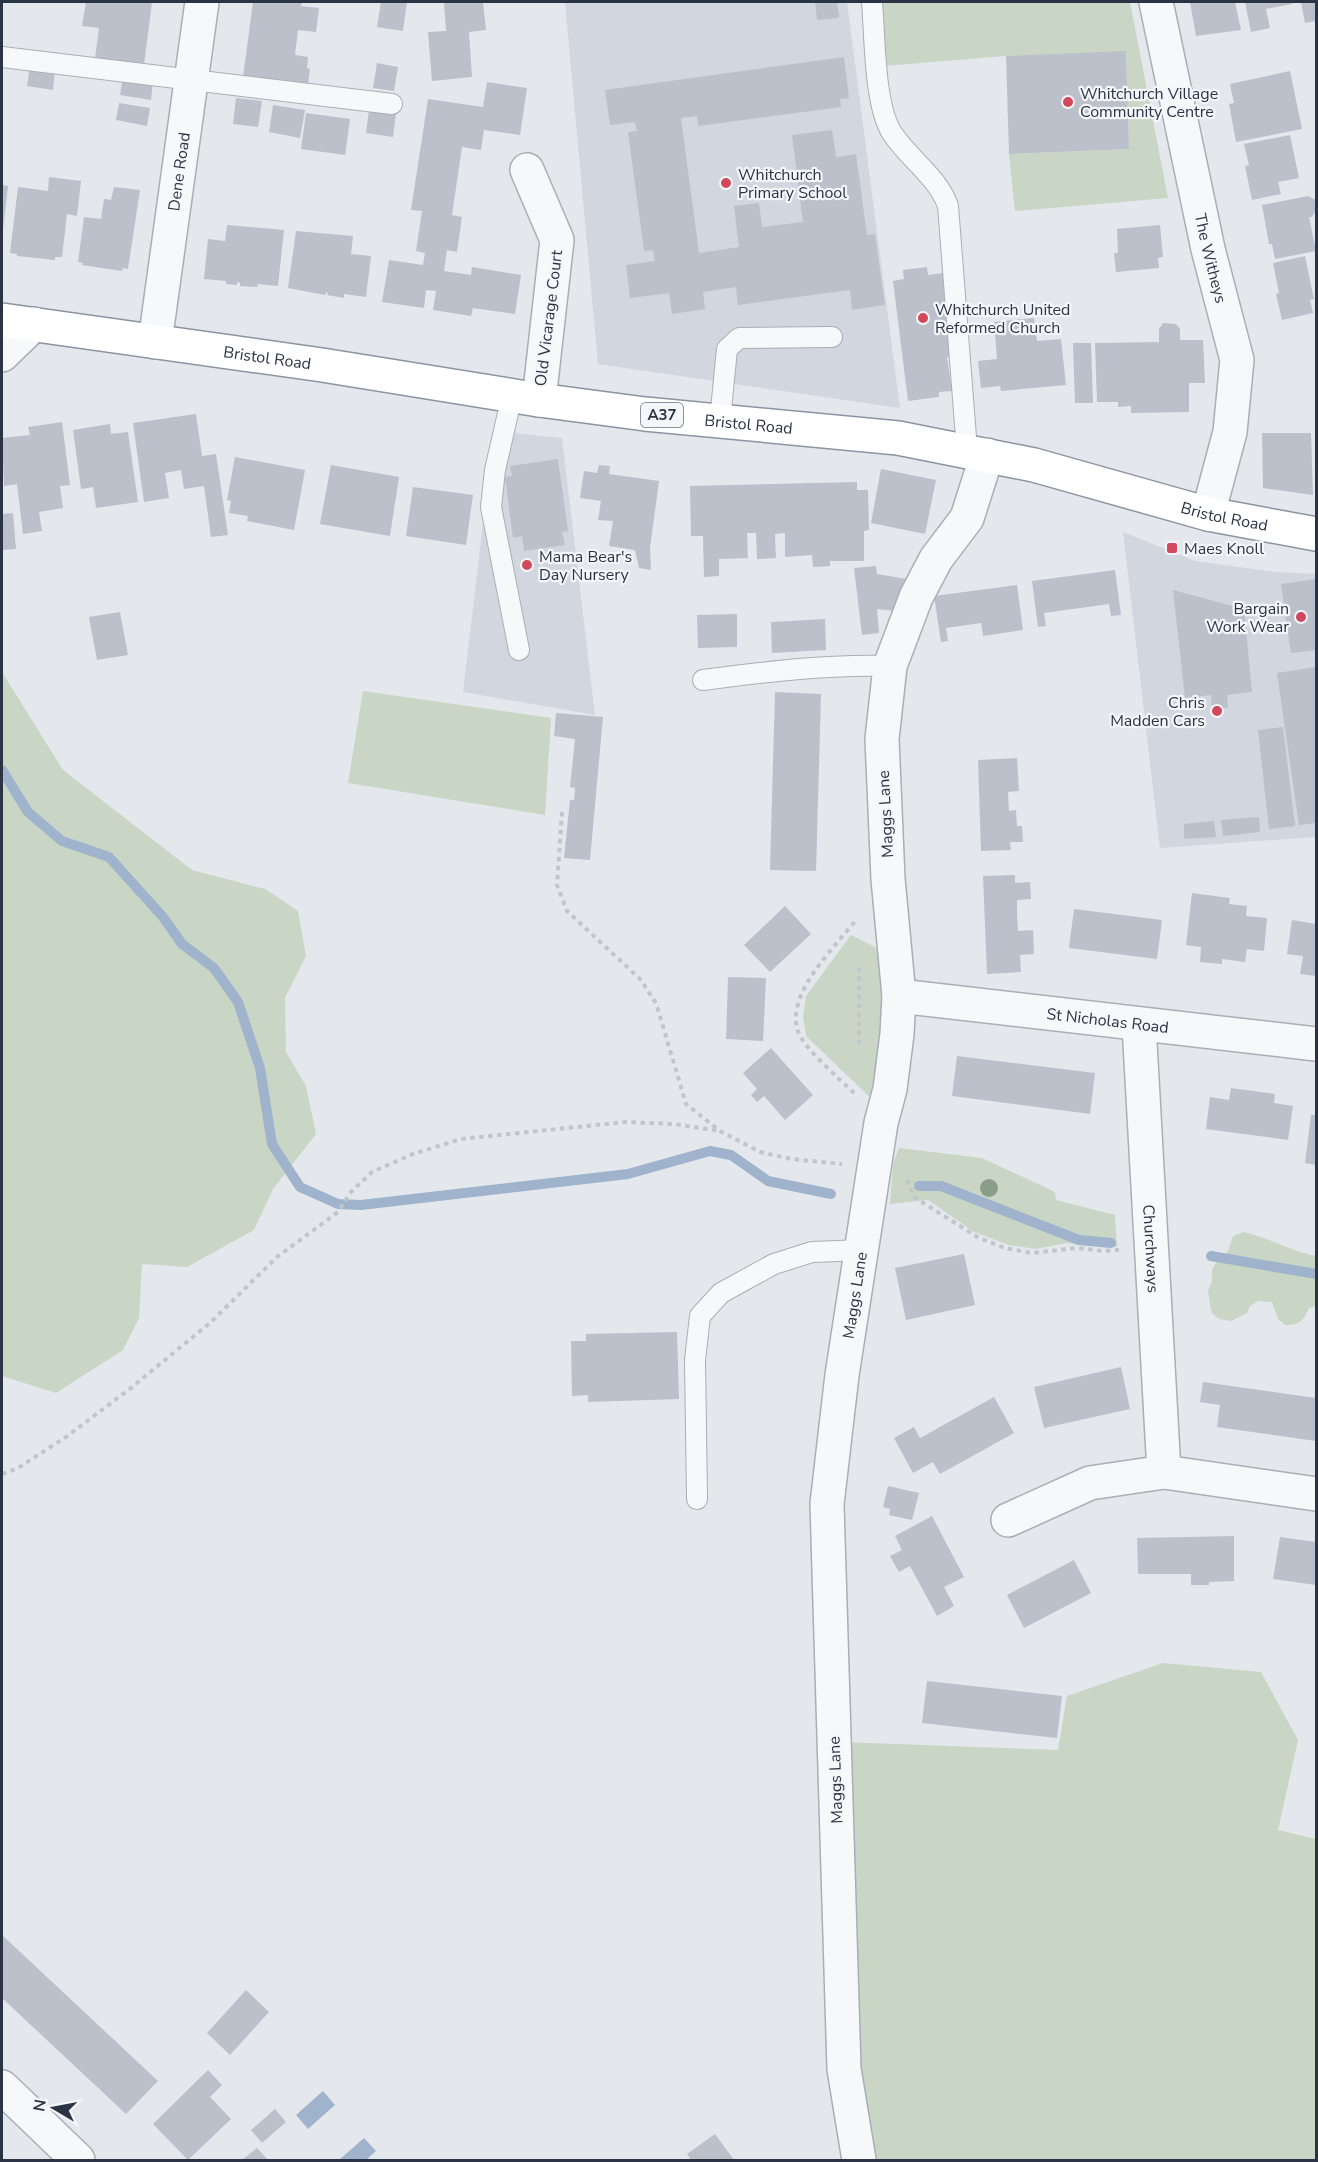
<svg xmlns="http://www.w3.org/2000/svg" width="1318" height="2162" font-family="'Nunito Sans',sans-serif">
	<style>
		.built { fill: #d2d6de }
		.green { fill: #c9d6c5 }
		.water { fill: #9fb4cc }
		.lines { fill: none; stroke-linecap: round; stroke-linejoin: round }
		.stream { stroke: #9fb4cc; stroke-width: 10 }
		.building { fill: #bbc0ca }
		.service-casing { stroke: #a9aeb7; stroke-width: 22 }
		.minor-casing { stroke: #a9aeb7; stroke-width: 36 }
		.tertiary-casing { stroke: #a9aeb7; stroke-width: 36 }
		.trunk-casing { stroke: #8b94a3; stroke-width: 36 }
		.path { stroke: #c2c5cb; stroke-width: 4; stroke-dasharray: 4.5 4.5; stroke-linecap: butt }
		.service { stroke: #f7f8fa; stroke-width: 20 }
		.minor { stroke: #f7f8fa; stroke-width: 33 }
		.tertiary { stroke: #f7f8fa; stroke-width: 33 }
		.trunk { stroke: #fff; stroke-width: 33 }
		.tree { fill: #899d89 }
		.poi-dot { fill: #d1495b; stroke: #f4f6f9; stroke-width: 2 }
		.labels { text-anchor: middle; stroke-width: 4.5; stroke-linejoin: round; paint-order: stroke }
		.shield { fill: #f4f6f9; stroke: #676e7b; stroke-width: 1.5 }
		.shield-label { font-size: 15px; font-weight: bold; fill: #2b3445 }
		.poi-label { font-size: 16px; fill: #2b3445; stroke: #f4f6f9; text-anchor: start }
		.street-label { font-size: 16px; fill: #2b3445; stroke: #f4f6f9 }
	</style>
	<rect width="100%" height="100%" fill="#e4e7ec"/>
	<g class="built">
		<polygon points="565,2 847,2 900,408 598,364"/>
		<polygon points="494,431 562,438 595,715 463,692"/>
		<polygon points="1123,532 1195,561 1276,572 1316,574 1316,837 1160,848"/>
	</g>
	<g class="green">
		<polygon points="882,2 1130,2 1168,198 1015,211 1009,154 1129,149 1126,52 1006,56 885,66"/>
		<polygon points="2,672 63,770 192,870 265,889 298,911 306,956 285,998 286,1052 306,1086 316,1134 273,1189 254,1230 187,1267 142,1264 139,1318 123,1350 56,1393 2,1376"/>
		<polygon points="363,691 551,718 545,815 348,783"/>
		<polygon points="851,935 875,947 885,971 876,1103 806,1036 803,1017 806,996"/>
		<polygon points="899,1148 982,1158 1055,1192 1056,1200 1115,1215 1117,1247 1066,1243 1036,1249 1009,1245 974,1232 928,1200 890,1204 893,1164"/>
		<path d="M1244,1232C1269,1238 1291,1251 1316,1256V1306L1309,1308C1303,1321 1300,1325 1285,1325L1278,1319L1272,1302L1258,1301L1250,1306L1247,1313L1231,1321L1219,1319L1212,1313L1210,1305L1208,1290L1212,1282V1270L1217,1261L1228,1251L1233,1236Z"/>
		<polygon points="1163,1663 1261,1672 1298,1740 1278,1830 1316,1839 1316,2160 873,2160 858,2111 842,1742 1058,1750 1067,1696"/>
	</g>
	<g class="water">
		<polygon points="323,2091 335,2105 308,2129 296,2115"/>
		<polygon points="364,2138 376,2151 366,2160 339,2160"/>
	</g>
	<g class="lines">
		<g class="stream">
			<polyline points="2,770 28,812 62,841 109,857 163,917 182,944 214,968 238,1002 260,1068 272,1144 300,1187 338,1204 361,1205 628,1174 710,1151 731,1155 768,1181 831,1194"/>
			<polyline points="919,1186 941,1186 1079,1240 1111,1243"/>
			<polyline points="1211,1256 1316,1274"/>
		</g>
	</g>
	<g class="building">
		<polygon points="86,2 152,2 144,65 95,58 99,28 82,26"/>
		<polygon points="253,2 302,2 301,6 319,8 316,32 298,30 295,55 308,57 307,68 310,69 308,85 243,77"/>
		<polygon points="381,2 407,2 403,31 377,27"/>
		<polygon points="444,2 483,2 486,30 469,32 472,77 432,81 428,32 446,31"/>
		<polygon points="815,2 837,2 839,18 817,20"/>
		<polygon points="1190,2 1235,2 1241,30 1196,36"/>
		<polygon points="1245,2 1291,2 1292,4 1266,9 1270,28 1251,32"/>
		<polygon points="1301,2 1316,2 1316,21 1305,23"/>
		<polygon points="1126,51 1129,149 1009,154 1006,56"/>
		<polygon points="844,57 849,98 840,99 841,107 698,126 697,116 681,118 699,253 739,247 734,206 759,203 762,227 803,222 792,135 832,130 836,157 856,154 867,235 875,234 885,305 852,310 850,290 738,305 736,287 703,292 705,309 672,314 669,293 630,298 626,265 655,261 653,250 644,251 628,132 637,131 635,122 610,125 605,90"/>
		<polygon points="377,63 398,67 394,91 373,88"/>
		<polygon points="30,66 55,70 53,90 27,86"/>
		<polygon points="1290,71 1302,129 1236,142 1229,104 1234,103 1230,84"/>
		<polygon points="123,77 153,82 151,100 120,95"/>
		<polygon points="487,82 527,88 520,135 484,130 481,150 462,147 452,215 462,217 457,252 447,250 444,271 471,275 472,267 521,275 515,314 473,308 471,316 433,310 436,291 426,290 424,308 382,302 389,260 423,265 425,253 416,251 422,211 411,210 428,99 483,107"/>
		<polygon points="236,98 262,101 258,127 233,124"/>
		<polygon points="119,103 150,108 147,126 116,120"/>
		<polygon points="273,105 305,110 300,138 269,132"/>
		<polygon points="369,110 396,114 393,137 366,133"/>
		<polygon points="306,113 350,119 345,155 301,149"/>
		<polygon points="1290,135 1299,178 1278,182 1281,194 1252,200 1245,166 1249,165 1244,144"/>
		<polygon points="49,177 81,181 77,216 67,214 62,257 55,257 55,260 17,256 17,254 10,253 18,187 48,191"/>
		<polygon points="2,185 8,186 3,229 2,229"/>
		<polygon points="114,187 140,190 128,269 123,268 122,271 82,265 83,263 78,262 84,217 101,219 104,199 111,200"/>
		<polygon points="1308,196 1316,200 1316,210 1312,217 1309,217 1316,251 1275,259 1272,244 1269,244 1262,205"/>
		<polygon points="227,225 284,230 278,286 257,284 258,287 240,286 240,283 237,282 237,285 226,284 226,281 204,279 208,239 225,241"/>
		<polygon points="1160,225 1163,257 1158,258 1159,268 1116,272 1114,253 1118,253 1117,229"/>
		<polygon points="296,231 353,236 351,254 371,256 366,297 344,294 344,298 327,295 328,293 326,292 325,295 288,288"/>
		<polygon points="1305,256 1314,299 1310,300 1313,313 1282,320 1276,294 1279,293 1273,263"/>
		<polygon points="927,267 928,275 943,273 953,356 947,357 952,391 939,392 939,397 908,401 893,281 904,279 903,270"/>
		<polygon points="1034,318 1037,341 1061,339 1066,385 1001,391 1000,386 981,388 978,361 997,359 994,322"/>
		<polygon points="1163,323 1176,324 1180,329 1180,340 1203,340 1205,383 1189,383 1189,412 1131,413 1131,406 1118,407 1118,402 1097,402 1095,343 1159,342 1159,329"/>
		<polygon points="1073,343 1091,343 1093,403 1075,403"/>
		<polygon points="196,414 202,456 216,454 228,535 211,537 204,486 184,489 181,470 165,473 169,498 144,502 133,423"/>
		<polygon points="62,422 70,485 60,486 63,508 39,512 42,531 23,534 17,484 4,486 2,438 30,435 28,427"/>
		<polygon points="110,424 111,434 128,432 138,502 96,508 93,487 81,489 73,430"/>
		<polygon points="1262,433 1311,433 1313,495 1263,488"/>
		<polygon points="235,457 305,470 294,530 247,521 248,516 229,513 231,501 227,500"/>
		<polygon points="558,459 568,531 562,532 565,545 524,551 522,536 513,538 505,477 512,476 510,466"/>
		<polygon points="331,465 399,477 390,536 320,524"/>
		<polygon points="599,465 610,466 609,474 659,481 650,548 651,570 639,568 635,550 609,546 613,521 598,520 601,501 580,498 584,471 597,473"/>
		<polygon points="881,469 936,480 925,534 871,523"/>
		<polygon points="857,482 857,490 868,490 869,530 864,531 864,561 830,561 830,566 813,567 812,555 785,557 785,533 775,534 776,558 757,559 756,533 747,533 748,558 719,559 719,576 704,577 703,536 691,536 690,486"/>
		<polygon points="413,487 473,495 466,545 406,536"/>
		<polygon points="13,513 16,549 2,550 2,514"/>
		<polygon points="876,566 877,574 907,579 895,611 877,609 879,633 862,635 854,568"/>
		<polygon points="1115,570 1121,615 1111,616 1109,604 1044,613 1046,626 1038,627 1032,581"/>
		<polygon points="1316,579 1316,650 1291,653 1281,584"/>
		<polygon points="1017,585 1023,630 983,636 981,623 946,628 948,641 941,642 934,596"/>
		<polygon points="1173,590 1244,609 1252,692 1227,695 1228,708 1212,709 1211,695 1185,698"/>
		<polygon points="120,612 128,655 97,660 89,617"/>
		<polygon points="737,614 737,647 698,648 697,615"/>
		<polygon points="825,619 826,650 772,653 771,622"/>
		<polygon points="1316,667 1316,823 1299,825 1277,673"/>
		<polygon points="775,692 821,694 816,871 770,870"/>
		<polygon points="556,713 603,717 590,860 564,858 570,800 574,800 575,788 570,787 575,739 554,736"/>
		<polygon points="1283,727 1295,826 1269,829 1258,730"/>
		<polygon points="1017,758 1019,791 1008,792 1009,811 1016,810 1017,826 1022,826 1023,842 1010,842 1011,850 981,851 978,760"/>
		<polygon points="1259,817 1260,832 1223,836 1221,820"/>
		<polygon points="1214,821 1216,837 1184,839 1184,824"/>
		<polygon points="1015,875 1015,883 1030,882 1031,899 1017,900 1017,914 1018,931 1033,930 1034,954 1020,955 1021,972 987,974 983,876"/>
		<polygon points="1192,893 1230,898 1229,904 1247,906 1246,916 1267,918 1264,951 1247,949 1245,962 1222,959 1222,964 1200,962 1201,947 1186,945"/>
		<polygon points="785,906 811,934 770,972 744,945"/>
		<polygon points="1074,909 1162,920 1157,959 1069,948"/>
		<polygon points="1292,920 1316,924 1316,976 1300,974 1303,956 1287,954"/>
		<polygon points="728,977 766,978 763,1041 726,1039"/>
		<polygon points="771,1048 813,1095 785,1120 764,1096 757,1102 751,1095 757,1089 743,1073"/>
		<polygon points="957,1056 1095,1073 1090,1114 952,1096"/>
		<polygon points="1231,1088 1275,1094 1274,1103 1293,1106 1288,1140 1206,1129 1210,1097 1229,1100"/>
		<polygon points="1311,1115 1316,1115 1316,1165 1305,1163"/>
		<polygon points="964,1254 975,1305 906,1320 895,1268"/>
		<polygon points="677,1332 679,1399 588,1402 588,1395 572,1396 571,1341 586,1341 586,1334"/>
		<polygon points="1121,1367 1130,1409 1044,1428 1034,1387"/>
		<polygon points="1203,1382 1316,1398 1316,1441 1217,1427 1220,1405 1200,1402"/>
		<polygon points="994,1397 1014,1433 940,1474 933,1462 913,1473 894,1438 914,1427 920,1438"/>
		<polygon points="888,1486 919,1493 912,1520 889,1515 890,1509 883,1507"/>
		<polygon points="932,1516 964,1577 944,1587 954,1606 937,1616 910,1566 899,1572 890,1556 902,1550 895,1536"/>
		<polygon points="1234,1536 1234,1581 1209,1582 1209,1585 1191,1585 1191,1574 1138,1574 1137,1538"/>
		<polygon points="1280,1537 1316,1542 1316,1585 1273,1579"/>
		<polygon points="1074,1560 1091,1593 1024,1628 1007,1595"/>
		<polygon points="927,1681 1062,1696 1057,1738 922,1723"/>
		<polygon points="2,1935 158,2081 126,2114 2,1998"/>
		<polygon points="246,1990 269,2012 230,2055 207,2033"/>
		<polygon points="208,2070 222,2085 210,2097 231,2119 188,2160 153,2124"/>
		<polygon points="275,2109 286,2122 262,2143 251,2130"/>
		<polygon points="715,2134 734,2160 691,2160 687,2154"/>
		<polygon points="257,2148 268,2160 242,2160"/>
	</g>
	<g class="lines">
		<g class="service-casing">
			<g id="service">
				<path d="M872,2C875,36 874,105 892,133C909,159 938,177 948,206L967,450"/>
				<polyline points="2,57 392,104"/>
				<polyline points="512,396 495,470 491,507 519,650"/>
				<polyline points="720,420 727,349 739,338 832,337"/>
				<path d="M703,680C765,672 827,664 890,666"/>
				<polyline points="697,1499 695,1360 700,1316 721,1293 774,1264 812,1252 862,1250"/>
			</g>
		</g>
		<g class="minor-casing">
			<g id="minor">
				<path id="s1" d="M1156,2L1208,249L1237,360L1230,432L1208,514"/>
				<polyline points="527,170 557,240 539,400"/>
				<path id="s2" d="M155,342L202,2"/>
				<polyline points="2,355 34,324"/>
				<path id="s3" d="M899,996L1316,1044"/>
				<path id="s4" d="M1139,1025L1164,1472L1316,1494"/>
				<polyline points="1008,1520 1090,1483 1164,1472"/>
				<path id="s5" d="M859,2160L844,2069L827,1504L842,1375L881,1123L890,1089L897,1034L899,996L888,879L882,739L890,666L916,597L936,559L967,518L987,455"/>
			</g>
		</g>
		<g class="tertiary-casing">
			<polyline id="tertiary" points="2,2087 78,2160"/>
		</g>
		<g class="trunk-casing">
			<g id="trunk">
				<path id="s6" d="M2,320L322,365L539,400L645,414L898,438L1034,465L1208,514L1316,534"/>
			</g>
		</g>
		<g class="path">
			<polyline points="562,812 557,885 567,911 640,979 656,1003 686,1104 720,1131 760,1152 791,1159 842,1164"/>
			<polyline points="859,1044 859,968"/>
			<path d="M854,1093C841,1080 803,1048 798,1031C785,994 835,947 856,920"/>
			<polyline points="907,1180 914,1197 979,1238 1005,1248 1031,1253 1078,1248 1102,1251 1119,1250"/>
			<polyline points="2,1474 18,1468 66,1437 131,1388 211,1322 277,1257 338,1212 351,1192 372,1172 413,1154 461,1139 625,1122 674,1124 720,1131"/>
		</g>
		<use href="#service" class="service"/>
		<use href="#minor" class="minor"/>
		<use href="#tertiary" class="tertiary"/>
		<use href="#trunk" class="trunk"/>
	</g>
	<circle class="tree" cx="989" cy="1188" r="9"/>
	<g class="poi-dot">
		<circle cx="1068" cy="102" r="6"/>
		<circle cx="726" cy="183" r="6"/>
		<circle cx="923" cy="318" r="6"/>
		<rect x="1166" y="542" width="12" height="12" rx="3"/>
		<circle cx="527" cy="565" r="6"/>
		<circle cx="1301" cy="617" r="6"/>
		<circle cx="1217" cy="711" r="6"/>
	</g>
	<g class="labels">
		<rect class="shield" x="641" y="403" width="42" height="24" rx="4.5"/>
		<g class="shield-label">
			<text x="662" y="420">A37</text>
		</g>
		<g class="poi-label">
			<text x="1080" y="99">Whitchurch Village<tspan x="1080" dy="18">Community Centre</tspan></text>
			<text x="738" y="180">Whitchurch<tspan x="738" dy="18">Primary School</tspan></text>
			<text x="935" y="315">Whitchurch United<tspan x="935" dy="18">Reformed Church</tspan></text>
			<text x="1184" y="554">Maes Knoll</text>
			<text x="539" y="562">Mama Bear's<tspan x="539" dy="18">Day Nursery</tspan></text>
			<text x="1289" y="614" text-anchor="end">Bargain<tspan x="1289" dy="18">Work Wear</tspan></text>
			<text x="1205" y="708" text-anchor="end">Chris<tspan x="1205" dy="18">Madden Cars</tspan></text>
		</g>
		<g class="street-label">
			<text dy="6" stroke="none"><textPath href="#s2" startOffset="172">Dene Road</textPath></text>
			<text dy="6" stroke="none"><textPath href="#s1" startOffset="262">The Witheys</textPath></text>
			<text transform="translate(548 318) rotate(-83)" y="6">Old Vicarage Court</text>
			<text dy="6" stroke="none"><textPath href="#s6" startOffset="268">Bristol Road</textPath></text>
			<text dy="6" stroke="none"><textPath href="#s6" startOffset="754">Bristol Road</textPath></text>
			<text dy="6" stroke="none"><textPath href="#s6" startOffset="1240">Bristol Road</textPath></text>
			<text transform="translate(885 814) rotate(-93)" y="6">Maggs Lane</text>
			<text dy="6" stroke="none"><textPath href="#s3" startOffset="210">St Nicholas Road</textPath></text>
			<text dy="6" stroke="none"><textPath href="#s4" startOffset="224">Churchways</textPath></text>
			<text dy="6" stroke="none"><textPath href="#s5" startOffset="868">Maggs Lane</textPath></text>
			<text transform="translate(835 1780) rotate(-92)" y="6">Maggs Lane</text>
		</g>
	</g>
	<rect width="1318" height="2162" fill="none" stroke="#2b3445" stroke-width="6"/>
	<g transform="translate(54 2108) rotate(280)" stroke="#f4f6f9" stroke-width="4.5" paint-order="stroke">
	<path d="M0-4.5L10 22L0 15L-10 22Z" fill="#2b3445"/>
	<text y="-9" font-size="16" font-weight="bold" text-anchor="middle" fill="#2b3445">N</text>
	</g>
</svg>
